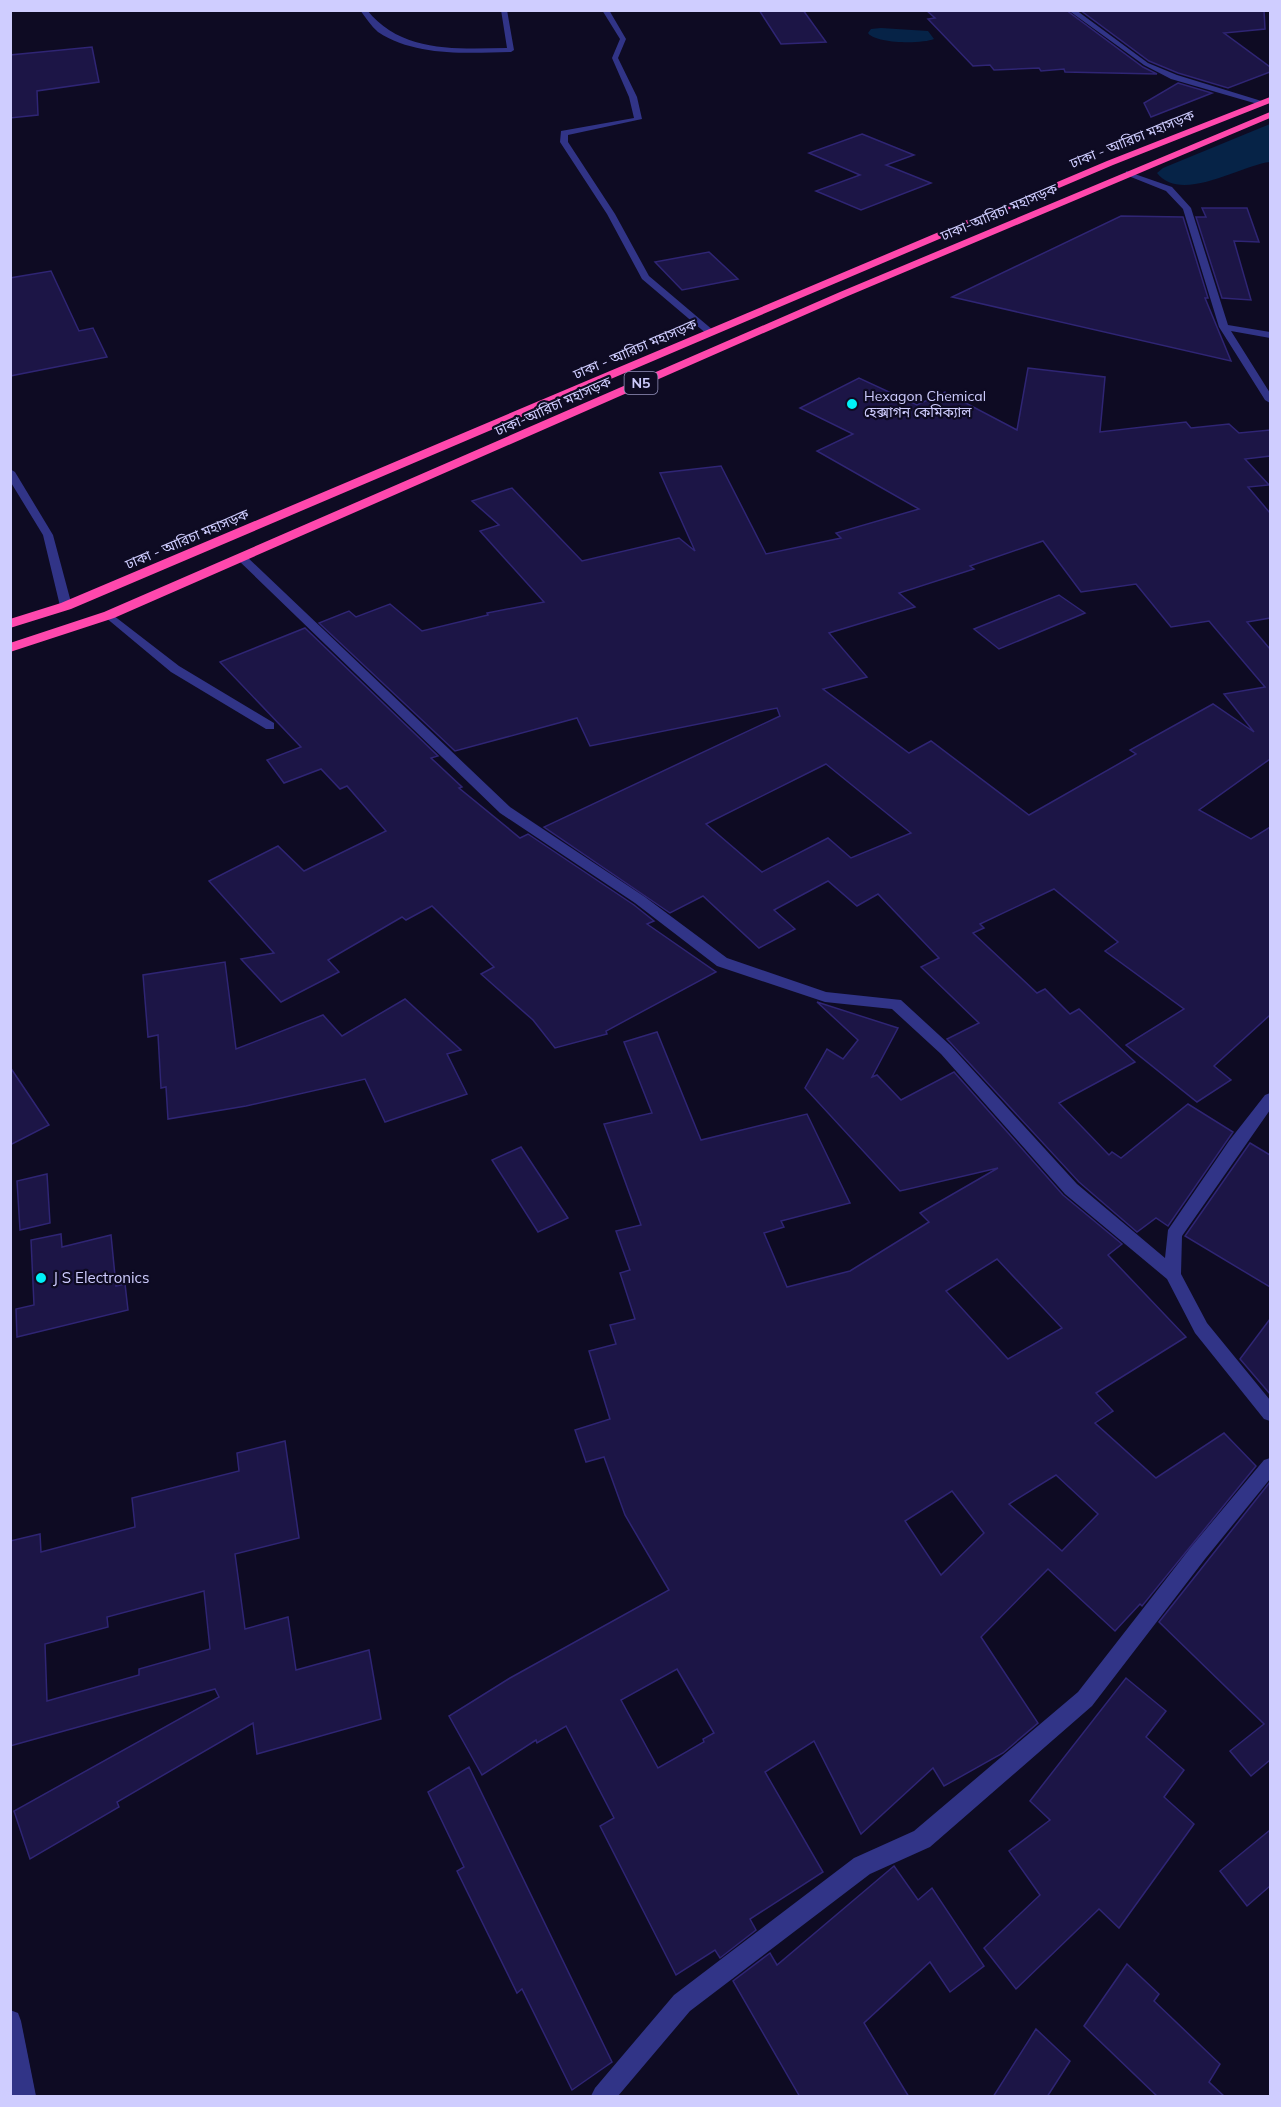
<svg xmlns="http://www.w3.org/2000/svg" width="1281" height="2107" font-family="Mulish,'Noto Sans Bengali',sans-serif">
	<style>
		.water { fill: #062347 }
		.building { fill: #1c1546; stroke: #2f2574; stroke-width: 1.5; fill-rule: evenodd }
		.lines { fill: none; stroke-linecap: round; stroke-linejoin: round }
		.minor { fill: #313487; fill-rule: evenodd }
		.highway { fill: #ff48ad; fill-rule: evenodd }
		.poi-dot { fill: #00f1f8; stroke: #0e0b23; stroke-width: 2 }
		.labels { text-anchor: middle; stroke-width: 4.5; stroke-linejoin: round; paint-order: stroke }
		.far-street-label { font-size: 14px; fill: #cfcdff; stroke: #0e0b23 }
		.shield { fill: #0e0b23; stroke: #9593bd; stroke-width: 1.5 }
		.shield-label { font-size: 14px; font-weight: bold; fill: #cfcdff }
		.far-poi-label { font-size: 14px; fill: #cfcdff; stroke: #0e0b23; text-anchor: start }
		.poi-label { font-size: 15px; fill: #cfcdff; stroke: #0e0b23; text-anchor: start }
	</style>
	<rect width="100%" height="100%" fill="#0e0b23"/>
	<g class="water">
		<path d="M881,28L928,31L934,39C922,44 876,44 868,33L871,29Z"/>
		<path d="M1270,124V162C1241,165 1181,204 1157,173L1163,168Z"/>
	</g>
	<g class="building">
		<polygon points="759,10 803,10 826,42 781,44"/>
		<polygon points="926,10 1066,10 1143,67 1157,74 1065,72 1064,69 1041,71 1039,68 994,70 990,65 973,66 928,19 935,18"/>
		<polygon points="1080,10 1264,10 1265,29 1224,33 1270,67 1270,72 1228,88 1178,73 1149,61"/>
		<polygon points="92,47 99,82 37,91 38,115 10,118 10,55"/>
		<polygon points="1178,83 1212,93 1151,117 1144,103"/>
		<polygon points="862,134 914,155 886,165 931,183 861,210 816,191 860,175 809,153"/>
		<polygon points="1202,208 1247,208 1259,242 1234,241 1251,300 1222,298 1196,217 1206,217"/>
		<polygon points="1121,216 1183,217 1208,298 1205,298 1231,361 952,297"/>
		<polygon points="709,252 738,279 682,290 655,262"/>
		<polygon points="51,271 79,331 93,328 107,357 10,376 10,278"/>
		<path d="M1028,368L1105,377L1100,432L1186,422L1191,428L1229,424L1239,433L1270,430V456L1245,459L1269,485L1248,487L1270,513V618L1247,622L1270,649V759L1199,810L1251,839L1270,827V1015L1214,1066L1231,1080L1197,1102L1126,1045L1184,1009L1105,951L1118,942L1054,889L980,924L984,928L973,933L1037,993L1045,989L1070,1014L1079,1009L1135,1062L1059,1103L1109,1155L1112,1152L1121,1158L1188,1104L1233,1132L1168,1226L1156,1218L1137,1232L1079,1182L947,1039L979,1023L921,967L939,958L878,894L857,906L828,881L774,910L795,929L759,948L703,896L670,913L544,827L780,716L777,708L590,746L577,718L455,751L319,623L349,611L356,617L390,604L422,631L488,615L487,613L544,602L480,531L499,525L472,501L512,488L582,561L679,538L695,551L660,473L721,466L766,554L841,538L836,533L919,509L817,451L853,434L800,408L859,378L917,405L945,392L1017,430ZM1043,541L1081,592L1136,584L1171,627L1209,621L1265,687L1224,694L1254,732L1213,704L1130,750L1136,754L1029,815L931,741L909,753L823,689L867,677L829,633L915,607L899,593L974,569L970,566ZM826,764L911,833L851,858L828,838L762,872L706,824Z"/>
		<polygon points="1059,595 1085,613 999,649 974,629"/>
		<polygon points="305,628 438,756 431,758 462,787 459,788 520,838 528,834 634,905 654,921 647,924 716,972 606,1031 607,1034 555,1048 533,1020 481,974 494,967 432,906 406,920 402,917 328,960 339,972 281,1002 241,959 274,953 209,881 278,846 304,871 386,831 347,786 340,789 321,769 284,783 267,760 301,747 220,662"/>
		<polygon points="225,962 236,1049 323,1015 342,1036 405,999 461,1050 447,1054 467,1094 385,1122 365,1079 246,1106 168,1119 166,1087 161,1088 158,1035 148,1037 143,975"/>
		<path d="M817,1002L898,1028L872,1077L877,1075L901,1100L954,1072L1063,1195L1122,1244L1108,1255L1186,1337L1096,1393L1113,1411L1095,1423L1156,1478L1224,1433L1256,1466L1142,1606L1140,1604L1115,1631L1048,1569L981,1637L1038,1723L1003,1753L944,1786L933,1768L861,1834L814,1741L765,1772L823,1872L750,1919L756,1930L720,1958L715,1950L676,1975L600,1826L614,1818L566,1726L537,1743L536,1740L482,1775L449,1716L510,1678L669,1590L625,1515L604,1457L586,1462L575,1430L610,1419L589,1351L616,1344L610,1325L635,1319L620,1273L630,1270L616,1231L641,1225L604,1124L652,1113L624,1042L657,1032L701,1140L807,1114L850,1203L781,1221L784,1227L764,1233L787,1287L850,1271L929,1222L920,1213L998,1168L900,1191L805,1088L827,1049L843,1059L858,1040ZM997,1259L1062,1328L1008,1359L946,1291ZM1056,1475L1098,1514L1062,1551L1009,1504ZM952,1491L984,1533L941,1575L905,1521ZM677,1669L714,1733L703,1739L704,1742L658,1768L621,1700Z"/>
		<polygon points="10,1067 49,1125 10,1145"/>
		<polygon points="1250,1143 1270,1155 1270,1287 1185,1236"/>
		<polygon points="521,1147 568,1218 538,1232 492,1160"/>
		<polygon points="47,1174 50,1223 20,1230 17,1181"/>
		<polygon points="61,1234 62,1247 111,1235 116,1286 125,1284 128,1310 17,1337 16,1309 34,1305 31,1240"/>
		<polygon points="1270,1319 1270,1394 1240,1359"/>
		<path d="M285,1441L299,1538L235,1554L245,1629L288,1617L296,1670L369,1650L381,1719L257,1754L253,1723L117,1802L119,1807L30,1859L14,1811L219,1697L215,1689L10,1746V1541L40,1534L41,1552L135,1527L132,1498L239,1471L237,1453ZM204,1591L210,1649L139,1669V1675L47,1701L45,1644L108,1627L107,1617Z"/>
		<polygon points="1270,1482 1270,1760 1251,1776 1230,1751 1264,1724 1159,1622"/>
		<polygon points="1126,1678 1166,1711 1146,1737 1184,1770 1164,1797 1194,1824 1119,1928 1099,1909 1016,1989 984,1948 1040,1895 1009,1851 1050,1820 1030,1801"/>
		<polygon points="469,1767 612,2062 572,2090 522,1989 517,1993 457,1871 464,1867 428,1792"/>
		<polygon points="1270,1830 1270,1886 1247,1906 1220,1871"/>
		<polygon points="894,1866 918,1900 932,1888 984,1966 950,1992 930,1962 864,2023 909,2097 800,2097 733,1981 770,1953 777,1965"/>
		<polygon points="1127,1964 1159,1994 1154,2001 1220,2064 1209,2082 1225,2097 1158,2097 1084,2026"/>
		<polygon points="1036,2029 1070,2061 1047,2097 993,2097"/>
	</g>
	<g class="lines">
		<g class="minor">
			<path d="M360,10H367C401,53 457,49 507,48L501,10H507L514,50L511,52C468,53 416,57 378,32C371,26 366,18 360,10Z"/>
			<polygon points="602,10 609,10 626,39 618,58 637,97 642,119 568,135 568,142 615,214 649,276 714,331 714,335 708,335 642,279 607,214 560,142 561,131 634,118 629,97 612,58 620,39"/>
			<polygon points="1068,10 1076,10 1148,63 1177,75 1268,103 1261,105 1171,79 1144,65"/>
			<polygon points="1126,171 1172,187 1191,208 1228,325 1270,332 1270,338 1231,331 1270,393 1270,403 1265,400 1219,327 1183,209 1166,191 1126,175"/>
			<polygon points="10,469 15,472 53,535 72,606 70,608 62,608 60,606 43,535 10,481"/>
			<polygon points="241,554 245,555 510,807 645,897 727,958 826,992 901,1000 951,1046 1077,1184 1165,1258 1168,1230 1229,1141 1265,1095 1270,1093 1270,1110 1182,1236 1181,1274 1207,1323 1270,1400 1270,1421 1264,1419 1195,1333 1167,1279 1065,1194 941,1054 892,1009 825,1002 717,966 635,903 500,813 237,559 237,555"/>
			<polygon points="109,612 179,666 274,723 274,729 266,729 171,672 105,617 105,613"/>
			<polygon points="1270,1458 1270,1479 1205,1559 1092,1706 930,1847 870,1874 690,2011 618,2096 591,2096 595,2088 674,1995 854,1858 914,1831 1078,1692 1191,1547 1264,1460"/>
			<polygon points="10,2010 18,2013 21,2021 36,2096 12,2096"/>
		</g>
		<g class="highway">
			<polygon points="1270,97 1270,103 1113,165 71,609 10,628 10,619 61,603 1107,161"/>
			<polygon points="1270,112 1270,118 848,296 114,618 10,652 10,643 104,612 840,292"/>
		</g>
	</g>
	<g class="poi-dot">
		<circle cx="852" cy="404" r="6"/>
		<circle cx="41" cy="1278" r="6"/>
	</g>
	<g class="labels">
		<g class="far-street-label">
			<text transform="translate(1132 139) rotate(-22)" y="5">ঢাকা - আরিচা মহাসড়ক</text>
			<text transform="translate(999 212) rotate(-23)" y="5">ঢাকা-আরিচা মহাসড়ক</text>
			<text transform="translate(635 349) rotate(-23)" y="5">ঢাকা - আরিচা মহাসড়ক</text>
			<text transform="translate(553 406) rotate(-24)" y="5">ঢাকা-আরিচা মহাসড়ক</text>
			<text transform="translate(187 539) rotate(-23)" y="5">ঢাকা - আরিচা মহাসড়ক</text>
		</g>
		<rect class="shield" x="624.5" y="372" width="33" height="22" rx="4.5"/>
		<g class="shield-label">
			<text x="641" y="388">N5</text>
		</g>
		<g class="far-poi-label">
			<text x="864" y="401">Hexagon Chemical<tspan x="864" dy="16">হেক্সাগন কেমিক্যাল</tspan></text>
		</g>
		<g class="poi-label">
			<text x="53" y="1283">J S Electronics</text>
		</g>
	</g>
	<rect width="1281" height="2107" fill="none" stroke="#cfcdff" stroke-width="24"/>
</svg>
